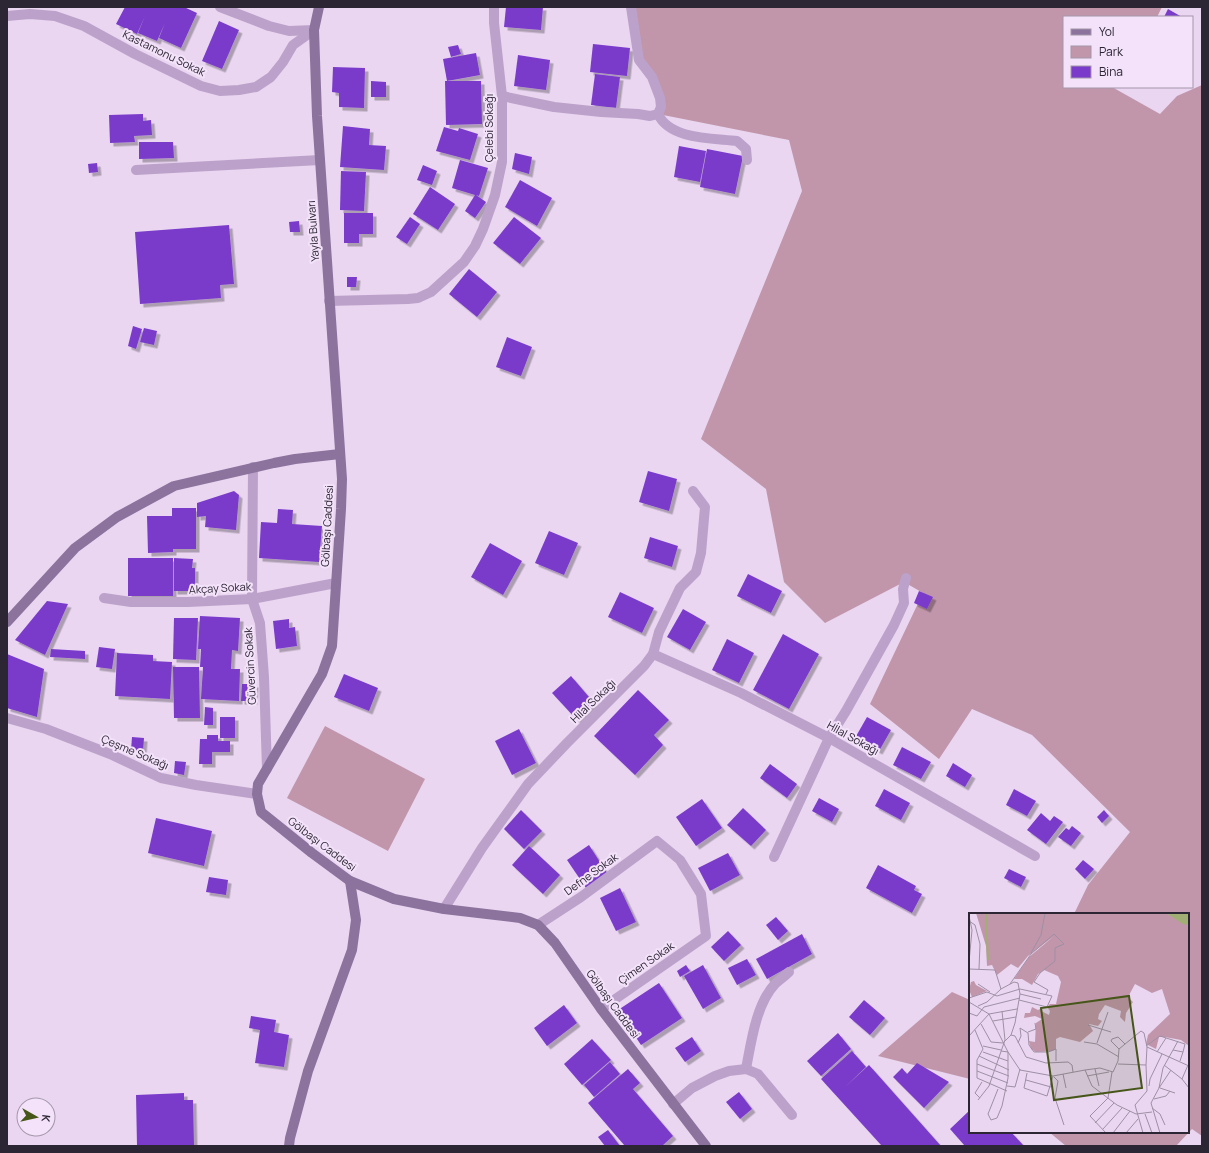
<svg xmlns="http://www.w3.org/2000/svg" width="1209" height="1153" font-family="Manrope,sans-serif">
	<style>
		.green { fill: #c196aa }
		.building { fill: #7a3bcb; filter: url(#shadow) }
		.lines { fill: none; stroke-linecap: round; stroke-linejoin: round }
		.street { stroke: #bca2ca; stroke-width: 10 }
		.secondary { stroke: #8b739d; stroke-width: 10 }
		.labels { text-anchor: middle; stroke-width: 4; stroke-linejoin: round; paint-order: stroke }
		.street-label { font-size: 11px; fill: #2c2534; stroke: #f3e2f9 }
		.inset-river { fill: none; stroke: #a1af74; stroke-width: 2 }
		.inset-road { fill: none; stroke: #9e8fa5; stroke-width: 1 }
		.view { fill: #465619; fill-opacity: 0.15; stroke: #465619; stroke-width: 2 }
		.inset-edge { fill: none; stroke: #2c2534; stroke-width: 2 }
	</style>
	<defs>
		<filter id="shadow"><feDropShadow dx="3.5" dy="3.5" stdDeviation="0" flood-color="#0004"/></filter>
	</defs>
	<rect width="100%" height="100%" fill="#ead6f1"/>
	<g class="green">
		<polygon points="631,7 1162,7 1157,17 1064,17 1064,87 1112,87 1160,114 1177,96 1202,85 1202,1136 1192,1129 1176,1146 1066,1146 1049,1132 1188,1132 1188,914 1074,914 1088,885 1130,832 1032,735 972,709 939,759 870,704 923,593 904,582 825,623 784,582 766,489 701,439 802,191 789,140 658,114 661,107 639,60"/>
		<polygon points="325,726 425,779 388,851 287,798"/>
		<polygon points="952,992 970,1000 970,1079 878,1056"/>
	</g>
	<g class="building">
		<polygon points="125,7 184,7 197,13 181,48 159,38 165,23 157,41 138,33 145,16 137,34 116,24"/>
		<polygon points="506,7 543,7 541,30 504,27"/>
		<polygon points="1168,9 1182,17 1164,17"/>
		<polygon points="219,21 239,30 222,69 202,61"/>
		<polygon points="593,44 630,48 627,76 590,72"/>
		<polygon points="458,45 461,54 451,57 448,47"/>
		<polygon points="476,53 480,75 447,81 443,59"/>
		<polygon points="518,55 550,60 546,90 514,86"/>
		<polygon points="333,67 365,68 364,108 339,107 339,93 332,92"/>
		<polygon points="595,74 620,77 616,108 591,105"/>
		<polygon points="371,81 386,82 386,97 371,97"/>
		<polygon points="445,81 481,81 482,124 446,125"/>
		<polygon points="143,114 143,121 151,120 152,135 134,136 135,142 110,143 109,115"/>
		<polygon points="343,126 370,129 369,145 386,146 384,170 340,167"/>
		<polygon points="444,127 458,131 459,128 478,134 470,160 436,151"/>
		<polygon points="139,142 173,142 174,158 139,159"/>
		<polygon points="679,146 706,151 700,182 674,177"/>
		<polygon points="707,149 743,156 735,194 700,187"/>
		<polygon points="515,153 532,157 529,174 512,169"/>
		<polygon points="460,160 488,168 479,196 476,195 486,202 475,218 465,211 475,195 452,188"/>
		<polygon points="97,163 98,172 89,173 88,164"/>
		<polygon points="423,165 437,171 432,185 417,180"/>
		<polygon points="341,171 366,172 364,211 340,210"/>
		<polygon points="520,180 552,198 537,226 505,207"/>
		<polygon points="430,187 455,204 438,230 413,214"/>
		<polygon points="344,213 373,213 373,234 359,234 359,243 344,243"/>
		<polygon points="410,217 420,224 407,244 396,237"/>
		<polygon points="514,217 541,238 520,264 493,243"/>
		<polygon points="299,221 300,232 290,232 289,222"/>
		<polygon points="229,225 234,284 220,285 221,298 140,304 135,232"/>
		<polygon points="469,269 497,292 477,317 449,294"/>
		<polygon points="347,277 357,277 356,287 347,287"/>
		<polygon points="133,326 142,329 136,349 128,346"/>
		<polygon points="144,328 157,331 154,345 140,342"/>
		<polygon points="507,337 532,347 521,376 496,367"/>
		<polygon points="648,471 677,479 669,511 639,502"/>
		<polygon points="234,491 239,495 236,530 205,527 206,516 197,517 197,503"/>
		<polygon points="172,508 196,508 196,549 173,549 173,552 148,553 147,516 172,516"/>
		<polygon points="278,509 293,510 292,524 322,526 319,562 259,558 261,522 277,523"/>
		<polygon points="549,531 578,543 564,575 535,563"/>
		<polygon points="650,537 678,546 672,567 644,558"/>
		<polygon points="490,543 522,561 503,595 471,577"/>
		<rect x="128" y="558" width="45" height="38"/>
		<polygon points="174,558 193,559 192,568 195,568 195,591 174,591"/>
		<polygon points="748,574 782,591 771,613 737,596"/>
		<polygon points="919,591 933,597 927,609 914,603"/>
		<polygon points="620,592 654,608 642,633 608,617"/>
		<polygon points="47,601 68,604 45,655 15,640"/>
		<polygon points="683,609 706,622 690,650 667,637"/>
		<polygon points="200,616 240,618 238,651 232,650 231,669 240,669 239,701 201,699 203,667 200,667 201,649 198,649"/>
		<polygon points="174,618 198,618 196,660 173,659"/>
		<polygon points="289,619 289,628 295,627 297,646 276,649 273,621"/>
		<polygon points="783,634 819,654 789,709 753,690"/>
		<polygon points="727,639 754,653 739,683 712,670"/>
		<polygon points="99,647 115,649 112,669 96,667"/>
		<polygon points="51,649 85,651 85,659 50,657"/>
		<polygon points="117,653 153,655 153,661 172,662 170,699 115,696"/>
		<polygon points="7,654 44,669 37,717 7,708"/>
		<polygon points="173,667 199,667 200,718 174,718"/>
		<polygon points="344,674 378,688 369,711 334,697"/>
		<polygon points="571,676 595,704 577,720 552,693"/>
		<polygon points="242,684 255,684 254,701 241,701"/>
		<polygon points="638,690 669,720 654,735 663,745 635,775 594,736"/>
		<polygon points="205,707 213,708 213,725 204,725"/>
		<rect x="220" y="717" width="15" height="21"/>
		<polygon points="867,717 891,730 879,751 855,738"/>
		<polygon points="519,729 536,763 512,775 495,741"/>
		<polygon points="207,735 218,735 218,741 230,741 230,752 212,752 212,764 199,764 200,739 207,739"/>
		<polygon points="132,737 144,738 143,751 131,750"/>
		<polygon points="902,747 931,762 921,779 893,765"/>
		<polygon points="175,761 186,762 184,775 174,773"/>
		<polygon points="953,763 972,775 965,787 946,776"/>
		<polygon points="770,764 797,784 787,798 760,778"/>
		<polygon points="884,789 910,803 901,820 875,806"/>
		<polygon points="1014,789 1036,801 1027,816 1006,805"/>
		<polygon points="819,798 839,809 832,822 812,811"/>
		<polygon points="702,799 722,828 696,846 676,817"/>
		<polygon points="743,808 766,830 751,846 727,825"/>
		<polygon points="521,810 542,831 524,849 504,829"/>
		<polygon points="1104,810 1109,816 1102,823 1097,817"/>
		<polygon points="1041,813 1050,821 1054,816 1063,822 1046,844 1027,830"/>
		<polygon points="156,818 212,831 204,866 148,853"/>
		<polygon points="1072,826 1081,833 1071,846 1058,837 1066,828 1069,830"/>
		<polygon points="589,845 607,873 586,888 567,860"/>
		<polygon points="529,846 560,875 543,894 512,865"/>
		<polygon points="728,853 740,875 710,891 698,868"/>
		<polygon points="1083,860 1094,869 1085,879 1075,869"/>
		<polygon points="878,865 916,886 914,890 922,894 912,913 866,888"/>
		<polygon points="1009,869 1026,877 1021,887 1004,878"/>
		<polygon points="209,877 228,880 226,895 206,892"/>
		<polygon points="620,888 636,922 616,931 600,898"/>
		<polygon points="776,917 788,931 778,940 766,925"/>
		<polygon points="728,931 741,945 724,961 711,947"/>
		<polygon points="802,934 812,954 767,979 756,959"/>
		<polygon points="747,959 756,975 737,985 728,968"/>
		<polygon points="686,965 690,971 680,977 677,971"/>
		<polygon points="703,965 721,998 703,1009 684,976"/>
		<polygon points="659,983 682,1018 641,1045 618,1010"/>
		<polygon points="864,1000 885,1018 870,1035 849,1017"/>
		<polygon points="564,1005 577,1023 547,1046 534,1028"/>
		<polygon points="251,1016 276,1020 274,1032 289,1035 284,1067 255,1063 260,1030 249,1028"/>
		<polygon points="838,1033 851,1049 821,1076 807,1061"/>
		<polygon points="692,1037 701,1051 685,1062 675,1048"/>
		<polygon points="592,1039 611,1060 582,1085 564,1064"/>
		<polygon points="852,1051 866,1067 844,1088 869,1065 941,1146 882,1146 821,1079"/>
		<polygon points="610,1062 620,1074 594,1097 584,1085"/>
		<polygon points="917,1063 949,1082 924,1108 893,1077 902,1068 907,1074"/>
		<polygon points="628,1069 640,1083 633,1089 673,1136 662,1146 625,1146 588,1103"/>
		<polygon points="739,1092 752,1109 740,1119 726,1102"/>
		<polygon points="184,1093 184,1100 193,1100 194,1146 137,1146 136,1095"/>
		<polygon points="970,1110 970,1132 1011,1132 1024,1146 965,1146 950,1129"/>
		<polygon points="608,1130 620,1146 605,1146 598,1137"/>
	</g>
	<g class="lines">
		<g class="street">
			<polyline points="220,7 269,26 289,31 314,30"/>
			<polyline points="7,16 30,14 55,16 84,26 135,54 201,86 220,91 239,90 256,87 271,77 283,62 293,45 314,30"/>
			<polyline points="502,96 554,107 601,112 638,114 650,116 658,114 661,107 660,98 652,77 639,60 631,7"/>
			<path d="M658,114C670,140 713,138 737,141L746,149L747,160"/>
			<polyline points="136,170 320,160"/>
			<polyline points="329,301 408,299 418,298 431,292 464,262 475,246 483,229 495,195 502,162 502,96 494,23 494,7"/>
			<polyline points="253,467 252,599 260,623 264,677 267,769"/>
			<polyline points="104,598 131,602 188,602 252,599 336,583"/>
			<polyline points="653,654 741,693 829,738 1035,856"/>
			<polyline points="7,718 46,729 110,754 161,778 196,785 257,794"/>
			<polyline points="774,857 829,738 846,711 894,625 904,603 903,589 906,578"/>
			<polyline points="444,909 482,848 528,784 567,743 644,666 653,654 659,632 680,588 696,572 701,553 705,507 693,491"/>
			<polyline points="538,925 581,897 657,841 680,860 701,894 706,936 601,1009"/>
			<path d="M746,1069C751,1043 756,1004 775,984C779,980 785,976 789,972"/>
			<polyline points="673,1104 692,1088 715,1076 729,1071 746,1069 758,1074 792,1115"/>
		</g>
		<g class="secondary">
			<polyline points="319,7 314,30 317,116 342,479 341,509 332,646 322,674 258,784 257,794 261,812 312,853 350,881 394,899 444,909 520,918 538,925 555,943 601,1009 706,1146"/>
			<polyline points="7,622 75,548 117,517 174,486 274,463 295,459 340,454"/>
			<polyline points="289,1146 290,1138 308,1071 352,950 356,920 350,881"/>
		</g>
	</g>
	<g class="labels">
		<g class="street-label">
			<text transform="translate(164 53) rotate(26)" y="4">Kastamonu Sokak</text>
			<text transform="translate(489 128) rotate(-90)" y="4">Çelebi Sokağı</text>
			<text transform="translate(313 231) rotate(-94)" y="4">Yayla Bulvarı</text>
			<text transform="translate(327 526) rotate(-87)" y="4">Gölbaşı Caddesi</text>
			<text transform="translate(220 588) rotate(-3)" y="4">Akçay Sokak</text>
			<text transform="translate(250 666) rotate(-93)" y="4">Güvercin Sokak</text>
			<text transform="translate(593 701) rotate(-44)" y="4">Hilal Sokağı</text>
			<text transform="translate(853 738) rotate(29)" y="4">Hİlal Sokağı</text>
			<text transform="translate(135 752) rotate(23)" y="4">Çeşme Sokağı</text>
			<text transform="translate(322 844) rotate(37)" y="4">Gölbaşı Caddesi</text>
			<text transform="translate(591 874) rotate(-36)" y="4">Defne Sokak</text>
			<text transform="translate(646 963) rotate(-35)" y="4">Çimen Sokak</text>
			<text transform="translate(613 1004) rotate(54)" y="4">Gölbaşı Caddesi</text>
		</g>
	</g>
	<g transform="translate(969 913)">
		<rect width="220" height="220" fill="#ead6f1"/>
		<path d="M7,0H197L220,12V133L212,127L196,124H190L187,136L177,131L179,122L201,101L193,76L183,80L166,71L159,84L164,89L157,100L156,109L151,104L152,98L136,92L130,101L129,106L133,108L129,113L120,111L124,118L111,129L91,124L87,126V136L83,138L67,139L62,136L60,128L66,129L67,110L73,106L66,103L55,105L56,100H61L63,94L69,97L73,95L72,98L80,102L81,98L78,94L81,91H87L92,69L89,63L75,57L69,61L63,72L53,66H45L60,44L85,23L59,43L49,55L42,51L28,62L23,52L18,53L17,33ZM5,68L7,72L18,78L3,84L0,77L2,69Z" fill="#c196aa"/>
		<path d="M197,0H220V12L214,11Z" fill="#a1af74"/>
		<path class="inset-river" d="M17,0L19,47"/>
		<path class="inset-road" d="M0,3L3,17L0,49M0,8L6,12L11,31L10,56M62,40L72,22L76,0M0,56L26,57L32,76M9,71L21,79M41,71L62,41L85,21L95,31L86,35V48L71,60L65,69L79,77L77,81M51,81L72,86M0,85L18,79L28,83L51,76L83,83L78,94L50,87M0,89L20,101L39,139L51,157L84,163L116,157M9,93L18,89L32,76L45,69L49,70L51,81L46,110L42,122L34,130M0,100L8,103L15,94L51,85M24,108L47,104M12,111L22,129L34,130M119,112L142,119M6,117L14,136L8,147V165L38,178M59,119L67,116L66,110M42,122L46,123L57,144L77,150L99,149L103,152L104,159M0,123L20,101L48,96M115,129L128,131L150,144M49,130L52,123L51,115L59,120L60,132L65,139H79L87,136V148M128,130L139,99M14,133L32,137M177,133L191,123L216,131L214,139M150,136L142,128L143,126L149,124L156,131M204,137L214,139L211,148M14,139L39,148M188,139L197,125M10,143L40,157M8,151L40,163M149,151L177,152L178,134M195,152L213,166L220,175M126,156L130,173M8,158L39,170M58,160L55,175L78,183L84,163M94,161L97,175M118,163L140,159M85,164L89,168L86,185L95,212M213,166L219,152M57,167L82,174M38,173L46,174L51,156M180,173L181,166L193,141M190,175L202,157M191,175L206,180M29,176L19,201L22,207L28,205L33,193L39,165V139L32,138M11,185L6,180L13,169M185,186L197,183L201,178M9,187L20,173L36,127L33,98M183,195L191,201L196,212M183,199L167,201L148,192L123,173L116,157L131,155L144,159L149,148L150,136L172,118L175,120L178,134L220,153M176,201L183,220M126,210L145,190M134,216L153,195M137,220L121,203L139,185L143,159M144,220L161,198M157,220L169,206M174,220L166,192L178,178L177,152M191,220L182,190L190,175L194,155L209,128"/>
		<path class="view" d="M160,83L173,175L85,187L72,95Z"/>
		<rect width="220" height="220" class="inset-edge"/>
	</g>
	<rect width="1209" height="1153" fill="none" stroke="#2c2534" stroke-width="16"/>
	<rect x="1063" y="16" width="130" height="72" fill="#f3e2f9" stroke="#a396aa"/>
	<rect x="1071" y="29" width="20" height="6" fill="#8b739d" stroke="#a396aa"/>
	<text x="1099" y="36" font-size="12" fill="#2c2534">Yol</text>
	<rect x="1071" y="46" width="20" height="12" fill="#c196aa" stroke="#a396aa"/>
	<text x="1099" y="56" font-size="12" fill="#2c2534">Park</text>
	<rect x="1071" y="66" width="20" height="12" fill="#7a3bcb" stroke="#a396aa"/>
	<text x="1099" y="76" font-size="12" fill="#2c2534">Bina</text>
	<g transform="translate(36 1117) rotate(98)"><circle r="19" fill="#f3e2f9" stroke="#a396aa"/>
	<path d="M0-3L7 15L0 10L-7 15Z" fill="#465619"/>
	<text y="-6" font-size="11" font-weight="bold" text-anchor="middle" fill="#2c2534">K</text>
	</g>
</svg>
